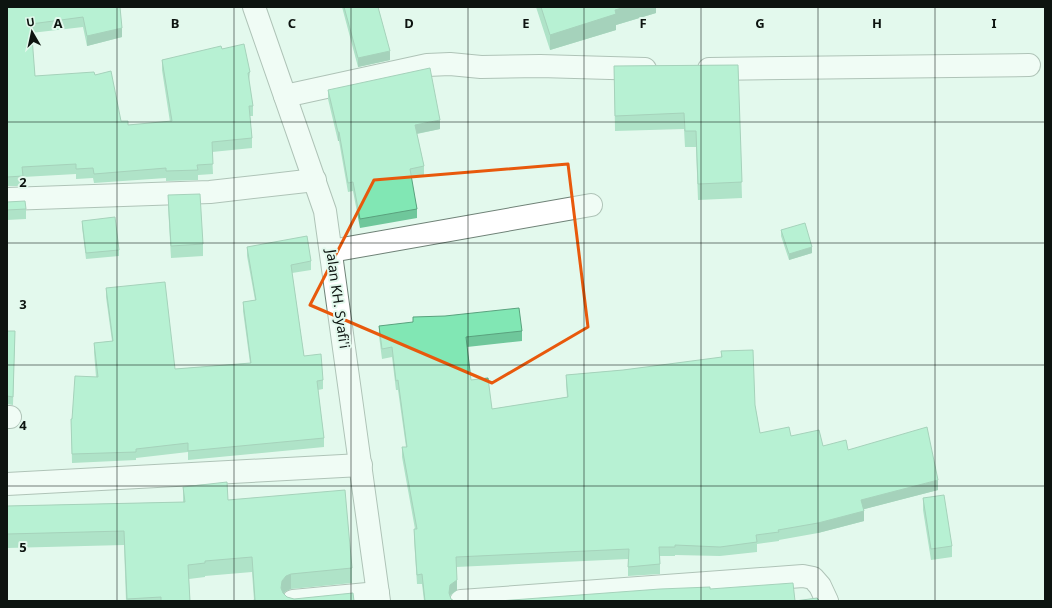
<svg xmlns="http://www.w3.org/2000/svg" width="1052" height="608" font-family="'Noto Sans',sans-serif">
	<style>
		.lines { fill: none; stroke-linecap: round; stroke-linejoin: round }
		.street-casing { stroke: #6f8277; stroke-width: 24 }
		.secondary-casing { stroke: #6f8277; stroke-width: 24 }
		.street { stroke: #fff; stroke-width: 22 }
		.secondary { stroke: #fff; stroke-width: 22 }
		.wall { fill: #6fc79b }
		.shaded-wall { fill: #5aa27e }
		.building { fill: #81e7b4; stroke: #5aa27e }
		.marked { fill: none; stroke: #e8590c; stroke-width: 3; stroke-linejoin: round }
		.grid { fill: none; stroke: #0d1410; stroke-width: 1; stroke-opacity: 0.55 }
		.labels { text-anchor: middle; stroke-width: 4; stroke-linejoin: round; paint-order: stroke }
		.street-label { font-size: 14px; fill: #0d1410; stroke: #e3f9ed }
		.grid-label { font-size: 13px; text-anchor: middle; font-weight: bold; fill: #0d1410; stroke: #e3f9ed; stroke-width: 4; stroke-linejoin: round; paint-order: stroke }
	</style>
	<rect width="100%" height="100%" fill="#e3f9ed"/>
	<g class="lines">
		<g class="street-casing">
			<g id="street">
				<polyline points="709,69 1029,65"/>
				<polyline points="285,96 427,65 450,64 481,67 540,66 645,69"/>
				<polyline points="7,199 210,192 315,180"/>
				<polyline points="331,251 591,205"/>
				<polyline points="7,417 10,417"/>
				<polyline points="7,484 361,465"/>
				<polyline points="293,601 378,593"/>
				<polyline points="461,601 803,576 813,578 820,586 827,601"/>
			</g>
		</g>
		<g class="secondary-casing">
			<polyline id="secondary" points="254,7 325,211 379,601"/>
		</g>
		<use href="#street" class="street"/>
		<use href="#secondary" class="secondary"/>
	</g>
	<g class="wall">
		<polygon points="7,7 120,7 122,37 87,46 83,27 31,33 35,76 95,75 121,121 128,125 170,122 162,70 162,60 222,49 250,72 249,82 253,106 253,116 250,116 252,138 252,148 212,152 213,174 198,175 198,180 166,181 166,178 94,183 93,178 76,179 76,174 23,177 23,186 7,186"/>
		<polygon points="342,7 378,7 390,60 358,67"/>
		<polygon points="536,7 656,7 656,13 616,25 616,30 550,50"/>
		<polygon points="738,65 742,198 698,200 696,147 685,147 684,129 615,131 614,66"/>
		<polygon points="328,90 440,129 417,134 424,166 424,175 411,178 417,209 417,218 360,228 353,191 348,192 339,141 338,141 328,99"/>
		<polygon points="168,195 203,244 203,256 171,258 168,206"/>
		<polygon points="7,202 26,209 26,219 7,220"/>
		<polygon points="82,221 119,250 119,256 86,259 82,227"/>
		<polygon points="781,230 812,253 789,260 781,236"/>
		<polygon points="247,247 311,261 311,270 292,273 304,356 323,380 323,389 318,390 324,438 324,447 188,460 188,452 136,458 136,460 72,463 71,419 72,419 96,377 94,352 94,343 112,341 106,297 106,288 175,369 250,363 243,311 243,302 255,300 247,256"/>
		<polygon points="379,326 522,331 522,341 467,347 471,380 492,409 567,397 566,384 566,375 623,370 721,358 721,351 755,405 760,433 791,436 823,446 848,450 938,490 864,509 864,521 818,533 779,540 779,541 757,544 757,552 720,556 675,555 675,556 660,556 660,574 628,576 628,559 456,567 457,590 450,596 451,599 454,601 424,601 422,584 417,584 414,539 414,529 415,529 402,457 402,447 406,447 398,390 396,390 392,357 382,359 379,336"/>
		<polygon points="7,331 15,331 13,405 7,404"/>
		<polygon points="183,487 228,500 352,568 352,583 291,589 286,591 283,594 287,597 294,599 354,601 254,600 252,572 205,576 205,577 189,579 190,601 126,601 124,545 7,548 7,506 183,502"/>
		<polygon points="923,498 952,546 952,557 931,560 923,510"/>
	</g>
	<g class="shaded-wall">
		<polygon points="625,7 656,7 656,13 616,25 616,30 550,50 550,35 615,10"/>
		<polygon points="122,28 122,37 87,46 87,36"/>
		<polygon points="390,51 390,60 358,67 358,58"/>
		<polygon points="440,120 440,129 415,134 415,125"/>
		<rect x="338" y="132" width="1" height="9"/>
		<polygon points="812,247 812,253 789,260 789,254"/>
		<polygon points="938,480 938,490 861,510 861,500"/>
		<polygon points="864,511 864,521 818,533 818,523"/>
		<polygon points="291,574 291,589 286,591 282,595 281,588 282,581 286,576"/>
		<polygon points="457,580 457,590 450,595 449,601 449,593 450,585"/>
	</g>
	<g class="building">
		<polygon points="7,7 120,7 122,28 87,36 83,17 31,24 35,76 94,72 95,75 111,71 121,121 128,121 128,125 172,121 162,60 221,46 222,49 244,44 250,72 248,73 253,106 249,106 252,138 212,142 213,164 197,165 198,170 166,171 166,168 94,174 93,168 76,169 76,164 22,167 23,176 7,177"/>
		<polygon points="344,7 378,7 390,51 358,58"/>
		<polygon points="541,7 625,7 615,10 616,14 550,35"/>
		<polygon points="738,65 742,182 698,184 696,131 685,131 684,113 615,116 614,66"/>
		<polygon points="430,68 440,120 415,125 424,166 410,169 417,209 360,219 353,182 348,183 339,132 338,132 328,90"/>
		<polygon points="200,194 203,244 171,246 168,195"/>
		<polygon points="25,201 26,209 7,210 7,202"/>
		<polygon points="115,217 119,250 86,253 82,221"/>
		<polygon points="805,223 812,247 789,254 781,230"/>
		<polygon points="307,236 311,261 291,265 304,356 321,354 323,380 317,381 324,438 188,451 188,443 136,449 136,452 72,454 71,419 72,419 75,376 98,377 94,343 113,341 106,288 165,282 175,369 251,363 243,302 256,300 247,247"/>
		<polygon points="519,308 522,331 466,337 471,380 488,378 492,409 568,397 566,375 623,370 722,357 721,351 753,350 755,405 760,433 789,427 791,436 819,430 823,446 846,440 848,450 927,427 938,480 861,500 864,511 818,523 778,530 779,532 756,535 757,542 720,547 675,545 675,547 659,547 660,564 628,567 629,549 456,557 457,580 450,585 449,593 451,599 454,601 425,601 422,574 417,575 414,529 417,529 402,447 407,447 398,380 396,381 392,347 382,349 379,326 413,322 413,317 445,316"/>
		<polygon points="7,331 15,331 13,397 7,396"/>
		<polygon points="227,482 228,500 345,490 352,568 291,574 286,576 282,581 281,588 283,593 287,597 294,599 353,593 354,601 250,601 255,600 252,557 205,561 205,563 188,565 190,601 161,601 161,597 127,599 124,531 7,534 7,506 185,502 183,487"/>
		<polygon points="944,495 952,546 931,549 923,498"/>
		<polygon points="793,583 795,601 499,601 660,589 710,587 710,589"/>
		<polygon points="817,598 820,601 795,601"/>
	</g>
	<path d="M0 0H1052V608H0ZM568,164L588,327L492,383L310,305L374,180Z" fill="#e3f9ed" fill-opacity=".55" fill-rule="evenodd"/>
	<path class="marked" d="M568,164L588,327L492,383L310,305L374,180Z"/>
	<path class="grid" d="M117,7V601M234,7V601M351,7V601M468,7V601M584,7V601M701,7V601M818,7V601M935,7V601M7,122H1045M7,243H1045M7,365H1045M7,486H1045"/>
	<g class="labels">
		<g class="street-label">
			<text transform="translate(338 299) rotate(82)" y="5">Jalan KH. Syafi'i</text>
		</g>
	</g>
	<g class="grid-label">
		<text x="58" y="28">A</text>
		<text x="175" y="28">B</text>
		<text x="292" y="28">C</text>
		<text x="409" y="28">D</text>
		<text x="526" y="28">E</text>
		<text x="643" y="28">F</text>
		<text x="760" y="28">G</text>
		<text x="877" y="28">H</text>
		<text x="994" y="28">I</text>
		<text x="23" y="187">2</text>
		<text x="23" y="309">3</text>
		<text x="23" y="430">4</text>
		<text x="23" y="552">5</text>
	</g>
	<rect width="1052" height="608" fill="none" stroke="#0d1410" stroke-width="16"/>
	<g transform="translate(32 32) rotate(351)" stroke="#e3f9ed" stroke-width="3" paint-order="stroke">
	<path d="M0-3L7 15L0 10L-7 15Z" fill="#0d1410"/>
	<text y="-6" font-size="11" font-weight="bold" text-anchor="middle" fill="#0d1410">U</text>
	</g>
</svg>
